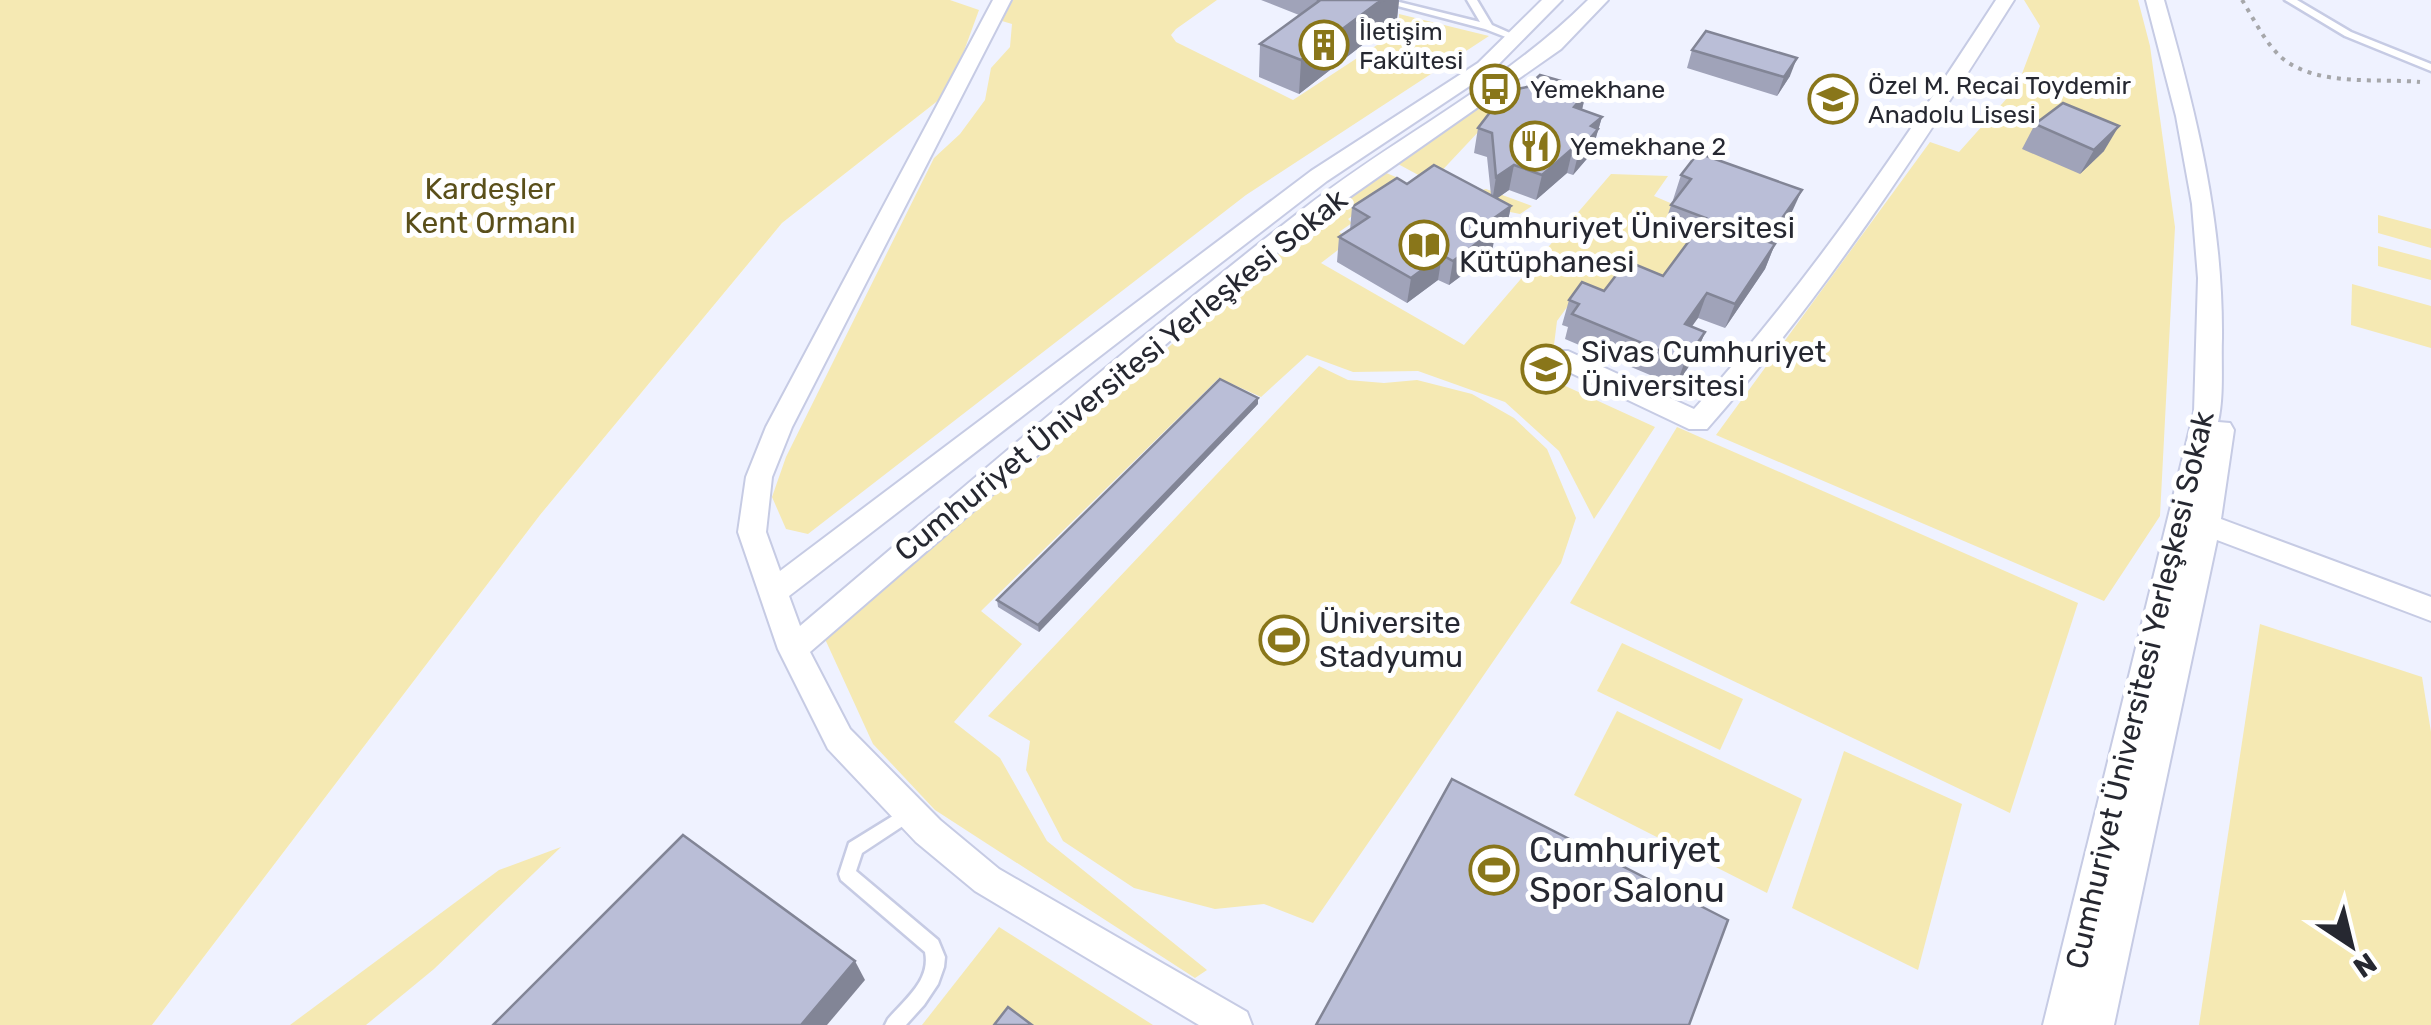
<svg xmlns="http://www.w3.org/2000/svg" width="2431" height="1025" font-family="Rubik,sans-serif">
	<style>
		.built { fill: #eff2ff }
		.green { fill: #f5e9b3 }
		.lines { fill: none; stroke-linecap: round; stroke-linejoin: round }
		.lane-casing { stroke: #c6cbe4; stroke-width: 5 }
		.street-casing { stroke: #c6cbe4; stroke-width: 4 }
		.path { stroke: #a6a7aa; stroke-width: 4; stroke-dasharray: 4 6; stroke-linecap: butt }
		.lane { fill: #fff; fill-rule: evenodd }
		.street { fill: #fff; fill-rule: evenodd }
		.wall { fill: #a0a3b9 }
		.shaded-wall { fill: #828596 }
		.building { fill: #babed7; stroke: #828596; stroke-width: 2.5 }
		.labels { text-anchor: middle; stroke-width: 10; stroke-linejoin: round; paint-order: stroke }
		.far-poi-label { font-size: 25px; fill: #262831; stroke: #fff; text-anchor: start }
		.park-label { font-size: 30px; fill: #5a4f1a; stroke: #fff }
		.poi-label { font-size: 30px; fill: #262831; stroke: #fff; text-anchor: start }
		.street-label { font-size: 30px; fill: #262831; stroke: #fff }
		.near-poi-label { font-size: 35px; fill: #262831; stroke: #fff; text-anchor: start }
	</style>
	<rect width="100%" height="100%" fill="#fcfcfc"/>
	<polygon class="built" points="950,0 2431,0 2431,1025 152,1025 540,515 782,223 949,92 978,11"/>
	<g class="green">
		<polygon points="0,0 950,0 979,10 949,92 782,223 540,515 152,1025 0,1025"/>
		<polygon points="1013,0 1217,0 1176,29 1171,35 1176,42 1293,100 1400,30 1399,14 1489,36 1246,195 808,534 786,529 772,497 786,457 934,158 960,134 985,100 991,68 1010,47 1012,24 1002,21"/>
		<polygon points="2024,0 2138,0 2150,46 2175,227 2160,516 2104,601 1716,435 1930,142 1959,152 2017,87 2040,26"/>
		<path d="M1508,86L1533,96L1497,112L1434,179L1468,194L1486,189L1532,206L1520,214C1474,205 1438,186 1398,164Z"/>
		<polygon points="1384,172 1403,180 1348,219 1352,223 1339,232 1351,240 1321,263 1464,345 1611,174 1668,176 1654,196 1675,205 1656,231 1690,244 1651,292 1594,311 1570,303 1557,321 1553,353 1537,373 1655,427 1594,519 1559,451 1505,402 1418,371 1353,372 1307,355 1261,397 1219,378 981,611 1022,644 954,722 1000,758 1047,841 1207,970 1195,978 935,810 873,744 825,639 1318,220"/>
		<polygon points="2378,215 2431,229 2431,248 2378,233"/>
		<polygon points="2378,246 2431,260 2431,280 2378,266"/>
		<polygon points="2352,284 2431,306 2431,348 2351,325"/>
		<polygon points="1319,366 1348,380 1384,383 1417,380 1472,394 1514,418 1547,449 1576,518 1561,563 1313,923 1264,904 1215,909 1134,888 1063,841 1026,770 1030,741 988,716"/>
		<polygon points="1677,427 2078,603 2010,813 1570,603"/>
		<polygon points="2260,624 2422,677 2431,732 2431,1025 2199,1025"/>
		<polygon points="1622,643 1743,699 1720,750 1597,691"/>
		<polygon points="1617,711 1802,799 1767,893 1574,795"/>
		<polygon points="1844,751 1962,804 1918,970 1792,908"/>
		<polygon points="561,847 434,969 366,1025 290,1025 499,870"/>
		<polygon points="999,927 1153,1025 922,1025"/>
	</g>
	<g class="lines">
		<g class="lane-casing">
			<g id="lane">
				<polygon points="1375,0 1391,0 1480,22 1467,0 1477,0 1492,25 1519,37 1511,39 1485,29"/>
				<polygon points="2285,0 2297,0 2351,32 2431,64 2431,71 2345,36"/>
				<path d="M909,806L915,808L917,813L915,818L862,853L856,871L938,940L945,957L944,967L938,984L924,1005L906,1025H885L888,1019C905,999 931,980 925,952L841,880L839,874L849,843Z"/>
			</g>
		</g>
		<g class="street-casing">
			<g id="street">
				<path d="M993,0H1011L792,427L772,477L766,532L780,571L1311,171L1478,63L1542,0H1562L1492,71L1327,181L789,596L800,626C966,486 1130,343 1302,210C1395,137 1504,84 1588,0H1608L1561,49L1321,217L1172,339L810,652L850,729L940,820L999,869L1247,1012L1252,1025H1199L975,891L916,842L828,749L778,649L738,532L746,477L766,427Z"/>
				<path d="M1996,0H2014C1920,149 1824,296 1707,429H1689L1550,363L1547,357L1550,351H1568L1694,409C1809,283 1903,143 1996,0Z"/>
				<path d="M2146,0H2164C2196,112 2223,220 2222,338C2221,365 2224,395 2218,422L2230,423L2234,430L2221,519L2431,597V621L2217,540L2114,1025H2043L2194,412L2198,278L2192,204L2176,116Z"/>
			</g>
		</g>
		<path class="path" d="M2242,0C2254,19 2265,43 2282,58C2317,87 2378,78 2420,82"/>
		<use href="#lane" class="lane"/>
		<use href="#street" class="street"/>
	</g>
	<g class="wall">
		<polygon points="1261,0 1399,0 1396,28 1374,36 1299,94 1259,77 1260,44 1299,15"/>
		<polygon points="1692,50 1790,76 1777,96 1687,68"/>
		<polygon points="1582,91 1586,93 1582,110 1602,117 1591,154 1573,175 1567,173 1536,200 1509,190 1497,198 1511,206 1506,230 1494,239 1492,253 1449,285 1438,280 1407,303 1337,262 1339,237 1350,230 1352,207 1407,184 1491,195 1487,157 1474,153 1478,128 1507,100"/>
		<polygon points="2035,124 2104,151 2080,174 2022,149"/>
		<polygon points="1681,175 1791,214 1772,243 1775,244 1765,269 1725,328 1698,318 1691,326 1705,332 1695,357 1676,386 1565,339 1568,327 1562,325 1569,300 1663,276 1690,240 1663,230 1671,205 1674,201 1673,200"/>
		<polygon points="1258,404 1039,632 998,607 997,600"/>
	</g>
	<g class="shaded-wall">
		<polygon points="1385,0 1399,0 1396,28 1374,36 1299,94 1301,60 1377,3"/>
		<polygon points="1797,58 1790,76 1777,96 1784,77"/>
		<polygon points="1582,87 1579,101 1586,93 1580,117 1568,131 1580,90"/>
		<polygon points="1602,117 1591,154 1573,175 1579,151 1591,126"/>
		<polygon points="2119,126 2104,151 2080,174 2094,150"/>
		<polygon points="1573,148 1567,173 1536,200 1542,175"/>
		<polygon points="1514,165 1509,190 1492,202 1496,177"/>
		<polygon points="1802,190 1791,214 1756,265 1766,241"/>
		<polygon points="1511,206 1506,230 1494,239 1492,253 1449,285 1453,261 1487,223"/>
		<polygon points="1775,244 1765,269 1725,328 1735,304"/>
		<polygon points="1442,255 1438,280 1407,303 1411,278"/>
		<polygon points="1707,293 1698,318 1676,349 1685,324"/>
		<polygon points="1705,332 1695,357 1676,386 1685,361"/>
		<polygon points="1258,398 1258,404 1039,632 1038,625"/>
		<polygon points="855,961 865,980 827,1025 801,1025"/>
	</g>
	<g class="building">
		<polygon points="1318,0 1385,0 1377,3 1301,60 1260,44 1319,1"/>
		<polygon points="1706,31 1797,58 1784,77 1692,50"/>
		<polygon points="1540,75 1582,87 1580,90 1586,93 1574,107 1602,117 1591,126 1598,129 1579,151 1573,148 1542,175 1514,165 1496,177 1492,133 1478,128 1501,98 1507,100 1517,89 1527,87"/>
		<polygon points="2063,103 2119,126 2094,150 2035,124"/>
		<polygon points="1698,153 1802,190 1766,241 1775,244 1735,304 1707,293 1685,324 1705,332 1685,361 1572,314 1579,304 1569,300 1582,282 1604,291 1627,261 1663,276 1706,218 1671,205 1691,179 1681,175"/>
		<polygon points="1434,165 1511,206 1487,223 1497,228 1453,261 1442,255 1411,278 1339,237 1369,217 1352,207 1397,178 1407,184"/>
		<polygon points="1220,379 1258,398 1038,625 997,600"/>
		<polygon points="1452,779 1728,920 1689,1025 1316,1025"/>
		<polygon points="683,835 855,961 801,1025 493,1025"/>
		<polygon points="1008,1007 1032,1025 994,1025"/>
	</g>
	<defs>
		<g id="building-ring" transform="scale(2.5)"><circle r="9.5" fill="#fff" stroke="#89761a" stroke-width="1.5"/><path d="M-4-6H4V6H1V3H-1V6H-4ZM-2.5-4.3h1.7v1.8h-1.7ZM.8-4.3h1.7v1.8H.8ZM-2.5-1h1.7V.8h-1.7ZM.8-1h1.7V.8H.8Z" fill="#89761a"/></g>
		<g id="bus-ring" transform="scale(2.5)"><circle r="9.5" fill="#fff" stroke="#89761a" stroke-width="1.5"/><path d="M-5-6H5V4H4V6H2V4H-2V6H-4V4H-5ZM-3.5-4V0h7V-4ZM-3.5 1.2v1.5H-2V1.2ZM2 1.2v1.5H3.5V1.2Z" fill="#89761a"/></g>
		<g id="school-ring" transform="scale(2.5)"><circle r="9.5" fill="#fff" stroke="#89761a" stroke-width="1.5"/><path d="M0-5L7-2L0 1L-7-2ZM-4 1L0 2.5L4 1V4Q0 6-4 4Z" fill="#89761a"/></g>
		<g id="restaurant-ring" transform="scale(2.5)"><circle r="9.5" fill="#fff" stroke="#89761a" stroke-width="1.5"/><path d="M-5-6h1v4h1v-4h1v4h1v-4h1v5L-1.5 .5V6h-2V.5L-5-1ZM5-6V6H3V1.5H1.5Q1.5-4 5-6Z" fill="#89761a"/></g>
		<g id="library-ring" transform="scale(2.5)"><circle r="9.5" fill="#fff" stroke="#89761a" stroke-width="1.5"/><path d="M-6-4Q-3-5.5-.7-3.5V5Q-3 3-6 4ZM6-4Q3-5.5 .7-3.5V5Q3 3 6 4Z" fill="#89761a"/></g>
		<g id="university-ring" transform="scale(2.5)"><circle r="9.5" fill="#fff" stroke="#89761a" stroke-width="1.5"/><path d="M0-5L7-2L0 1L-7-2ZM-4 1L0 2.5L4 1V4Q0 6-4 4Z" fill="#89761a"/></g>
		<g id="stadium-ring" transform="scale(2.5)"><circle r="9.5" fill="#fff" stroke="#89761a" stroke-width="1.5"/><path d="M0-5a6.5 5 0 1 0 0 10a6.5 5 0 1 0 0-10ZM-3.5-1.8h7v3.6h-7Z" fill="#89761a"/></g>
	</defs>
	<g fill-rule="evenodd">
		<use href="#building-ring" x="1324" y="45"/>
		<use href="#bus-ring" x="1495" y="89"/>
		<use href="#school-ring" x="1833" y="99"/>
		<use href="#restaurant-ring" x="1535" y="146"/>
		<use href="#library-ring" x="1424" y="245"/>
		<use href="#university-ring" x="1546" y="369"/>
		<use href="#stadium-ring" x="1284" y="640"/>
		<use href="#stadium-ring" x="1494" y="870"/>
	</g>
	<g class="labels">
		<g class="far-poi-label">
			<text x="1359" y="40">İletişim<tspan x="1359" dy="29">Fakültesi</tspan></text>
			<text x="1868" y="94">Özel M. Recai Toydemir<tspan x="1868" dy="29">Anadolu Lisesi</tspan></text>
			<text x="1530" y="98">Yemekhane</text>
			<text x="1570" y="155">Yemekhane 2</text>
		</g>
		<g class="park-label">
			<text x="490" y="199">Kardeşler<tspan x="490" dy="34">Kent Ormanı</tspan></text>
		</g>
		<g class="poi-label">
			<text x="1459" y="238">Cumhuriyet Üniversitesi<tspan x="1459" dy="34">Kütüphanesi</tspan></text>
			<text x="1581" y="362">Sivas Cumhuriyet<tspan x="1581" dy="34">Üniversitesi</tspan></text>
			<text x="1319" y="633">Üniversite<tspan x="1319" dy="34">Stadyumu</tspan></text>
		</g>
		<g class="street-label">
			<text transform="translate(1121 375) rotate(-39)" y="10">Cumhuriyet Üniversitesi Yerleşkesi Sokak</text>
			<text transform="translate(2140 690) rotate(-77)" y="10">Cumhuriyet Üniversitesi Yerleşkesi Sokak</text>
		</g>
		<g class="near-poi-label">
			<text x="1529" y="862">Cumhuriyet<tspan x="1529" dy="40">Spor Salonu</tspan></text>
		</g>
	</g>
	<g transform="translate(2351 945) rotate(145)" stroke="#ffffff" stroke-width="8" paint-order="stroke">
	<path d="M0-8L18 38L0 25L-18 38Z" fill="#262831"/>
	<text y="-15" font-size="28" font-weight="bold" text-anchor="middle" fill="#262831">N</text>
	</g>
</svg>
